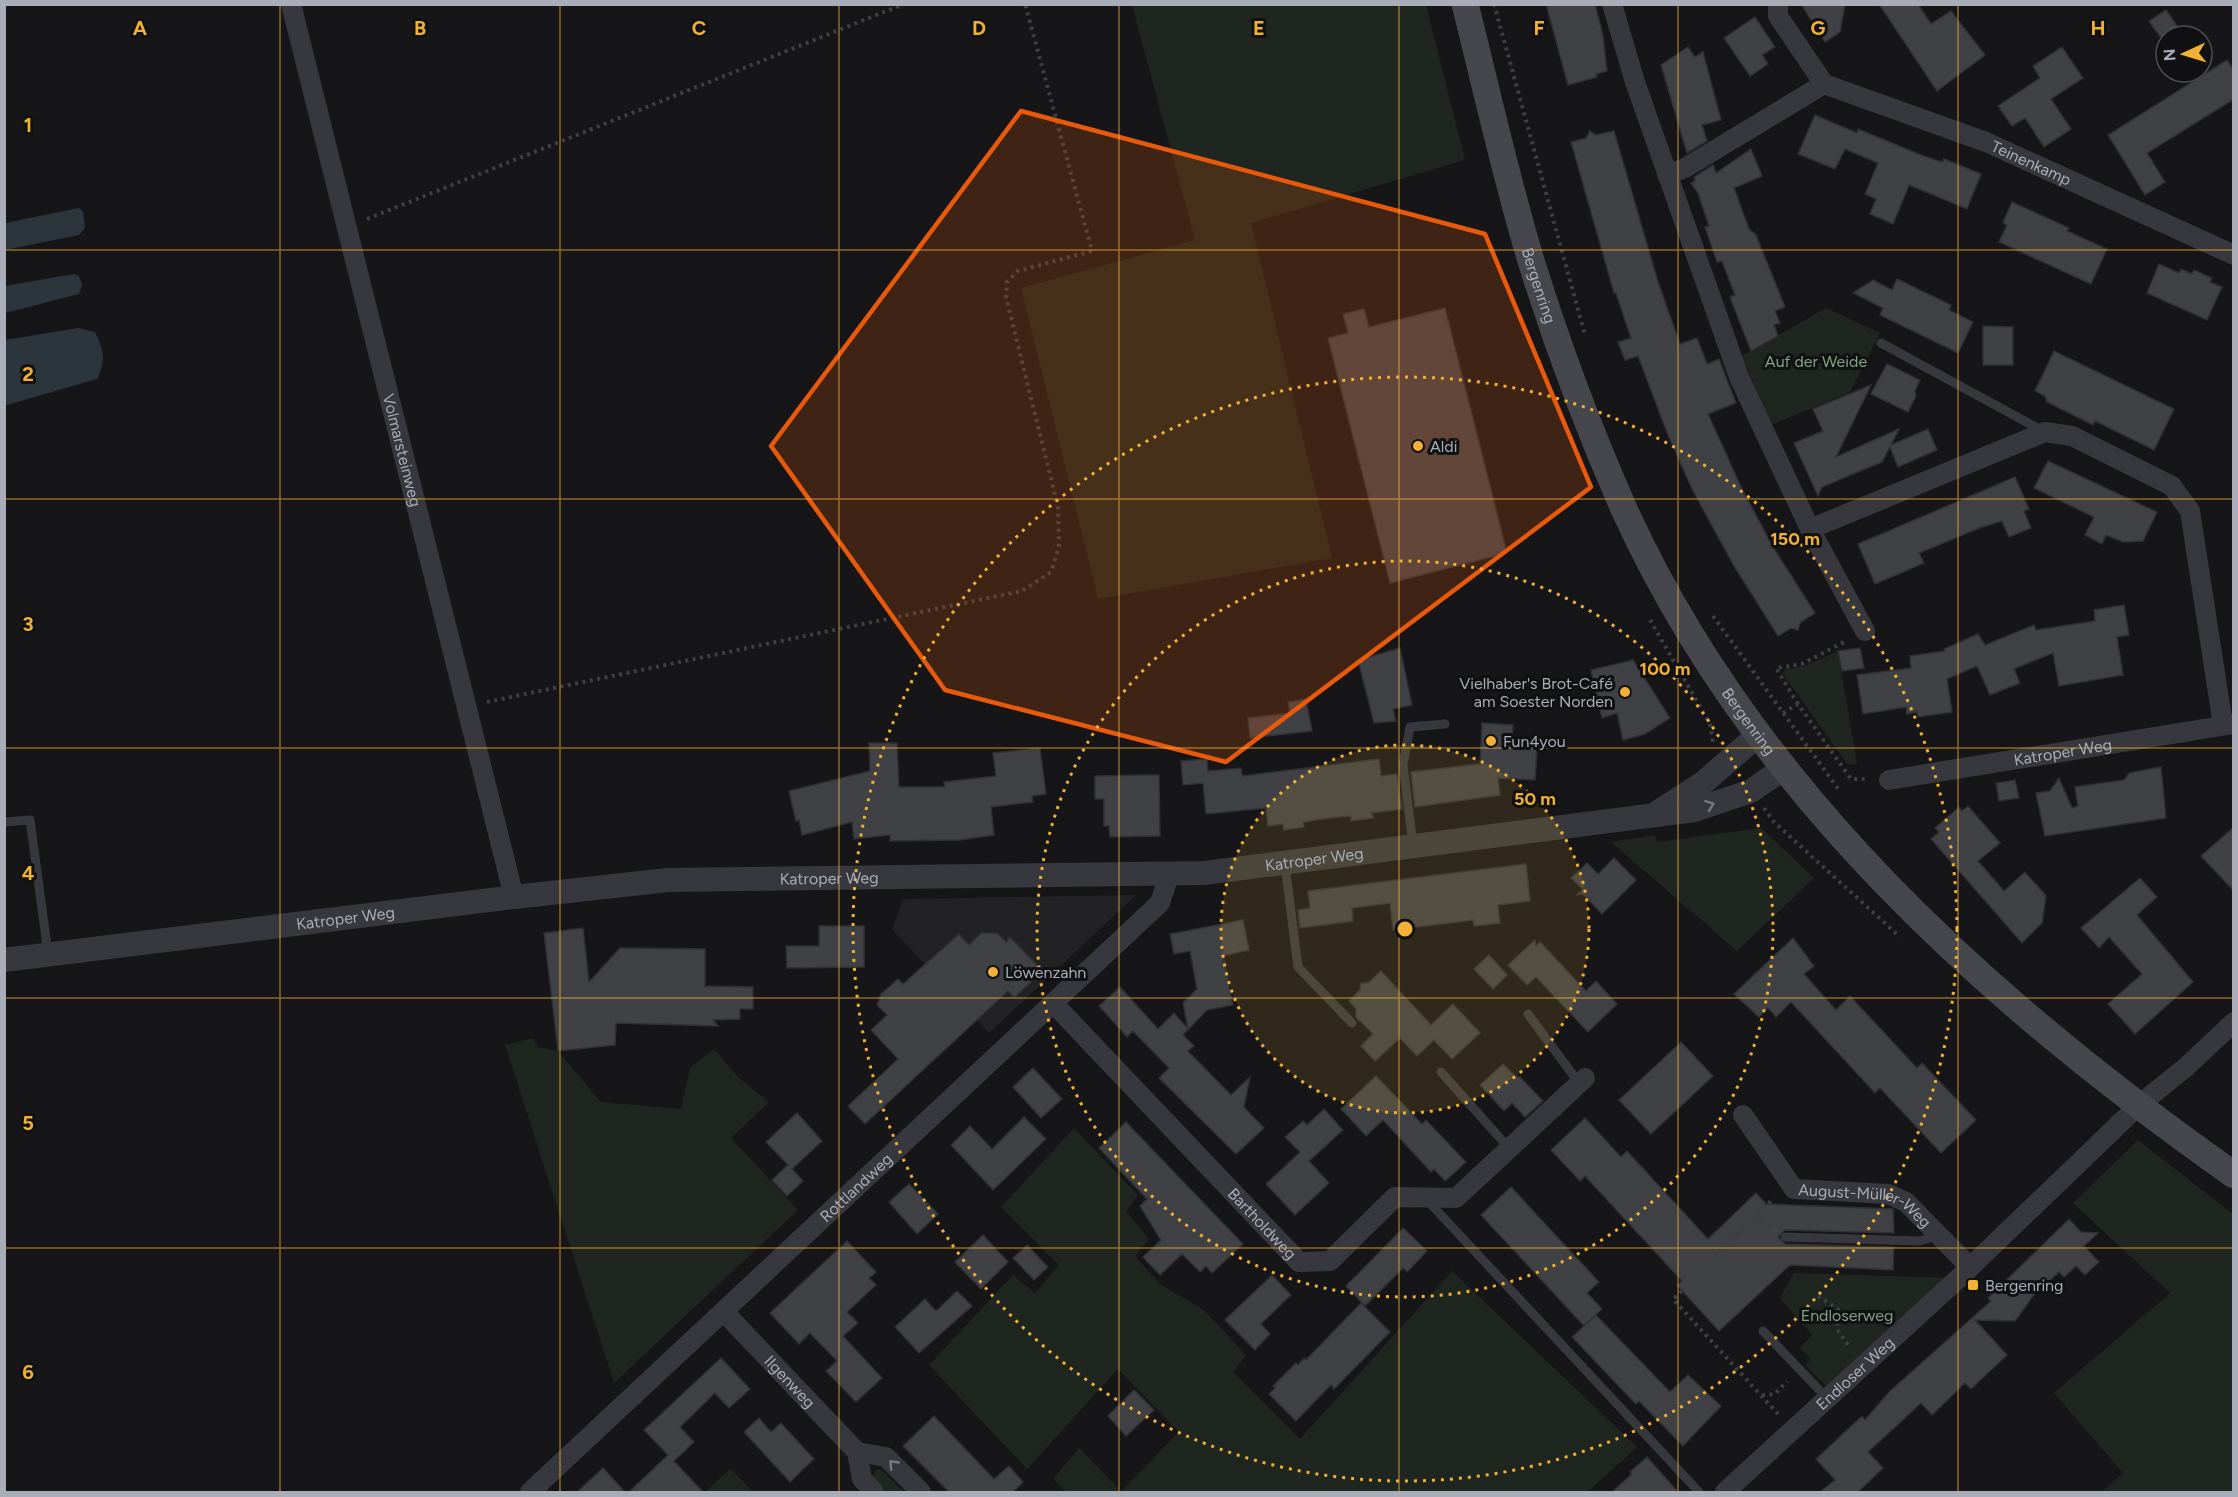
<svg xmlns="http://www.w3.org/2000/svg" width="2238" height="1497" font-family="Figtree,sans-serif">
	<style>
		.built { fill: #222225 }
		.green { fill: #1e261f }
		.water { fill: #2c353c }
		.building { fill: #404145; stroke: #303034; stroke-width: 1.5 }
		.lines { fill: none; stroke-linecap: round; stroke-linejoin: round }
		.path { stroke: #3d3f44; stroke-width: 4; stroke-dasharray: 3 4.5; stroke-linecap: butt }
		.service { stroke: #37383d; stroke-width: 9 }
		.minor { stroke: #37383d; stroke-width: 20 }
		.tertiary { stroke: #37383d; stroke-width: 24 }
		.secondary { stroke: #45474d; stroke-width: 27 }
		.oneway { stroke: #757881 }
		.marked { fill: #e8590c; fill-opacity: 0.2; stroke: #e8590c; stroke-width: 4.5; stroke-linejoin: round }
		.grid { fill: none; stroke: #f2b134; stroke-width: 1.5; stroke-opacity: 0.55 }
		.ring { fill: none; stroke: #f2b134; stroke-width: 3; stroke-dasharray: 3 6 }
		.poi-dot { fill: #f2b134; stroke: #111113; stroke-width: 2 }
		.labels { text-anchor: middle; stroke-width: 6; stroke-linejoin: round; paint-order: stroke }
		.street-label { font-size: 16px; fill: #a8adb8; stroke: #111113 }
		.park-label { font-size: 16px; fill: #7fa381; stroke: #111113 }
		.poi-label { font-size: 16px; fill: #a8adb8; stroke: #111113; text-anchor: start }
		.grid-label { font-size: 20px; text-anchor: middle; font-weight: bold; fill: #f2b134; stroke: #111113; stroke-width: 6; stroke-linejoin: round; paint-order: stroke }
		.centre { fill: #f2b134; stroke: #111113; stroke-width: 3 }
		.ring-label { font-size: 18px; text-anchor: middle; font-weight: bold; fill: #f2b134; stroke: #111113; stroke-width: 6; stroke-linejoin: round; paint-order: stroke }
	</style>
	<rect width="100%" height="100%" fill="#161618"/>
	<polygon class="built" points="1136,895 989,1033 892,929 903,899"/>
	<g class="green">
		<polygon points="1132,5 1426,5 1465,160 1251,223 1332,558 1098,599 1021,288 1195,240"/>
		<polygon points="1826,308 1880,333 1850,392 1771,425 1742,356"/>
		<polygon points="1838,651 1857,764 1848,765 1783,674 1785,669 1805,666"/>
		<polygon points="1761,828 1814,878 1737,951 1611,842 1655,835 1657,842"/>
		<polygon points="533,1038 538,1047 558,1051 601,1102 681,1109 690,1068 714,1049 738,1077 769,1102 731,1138 798,1210 614,1383 505,1045"/>
		<polygon points="1074,1128 1138,1195 1126,1211 1149,1239 1135,1256 1160,1284 1204,1310 1246,1355 1233,1372 1300,1439 1452,1271 1637,1447 1588,1492 1066,1492 1053,1479 1079,1448 1121,1491 1179,1432 1118,1369 1027,1469 929,1365 1013,1275 1035,1293 1059,1265 1001,1207"/>
		<polygon points="2138,1140 2233,1214 2233,1492 2102,1492 2123,1473 2054,1393 2170,1293 2073,1203"/>
		<polygon points="1794,1273 1950,1278 1827,1387 1806,1366 1810,1358 1800,1348 1812,1335 1780,1298"/>
		<polygon points="730,1468 753,1492 705,1492 730,1469"/>
		<polygon points="877,1469 882,1470 904,1492 886,1492 874,1479 873,1474"/>
	</g>
	<g class="water">
		<polygon points="79,208 83,211 85,228 79,235 5,250 5,223"/>
		<polygon points="74,274 79,276 82,285 79,294 5,313 5,286"/>
		<path d="M78,328L95,332C104,350 106,361 97,379L7,405L5,403V340Z"/>
	</g>
	<g class="building">
		<polygon points="1546,4 1595,4 1603,36 1607,71 1596,74 1597,77 1568,85"/>
		<polygon points="1801,4 1845,4 1840,32 1825,42"/>
		<polygon points="1879,4 1918,4 1931,24 1951,11 1985,55 1937,91"/>
		<polygon points="2166,10 2178,27 2161,38 2149,21"/>
		<polygon points="1755,17 1775,47 1762,55 1768,64 1750,76 1724,38"/>
		<polygon points="1688,47 1695,57 1703,52 1721,120 1702,125 1707,141 1687,153 1661,65"/>
		<polygon points="2062,47 2083,78 2051,99 2071,129 2044,147 2025,118 2012,126 1998,106 2040,78 2033,66"/>
		<polygon points="2227,60 2234,71 2234,99 2147,153 2165,182 2145,195 2108,135"/>
		<polygon points="1815,115 1857,133 1858,129 1921,155 1942,162 1944,159 1981,174 1967,209 1909,185 1893,224 1870,214 1876,199 1865,194 1878,163 1845,149 1835,169 1798,154"/>
		<polygon points="1590,131 1596,135 1614,131 1658,282 1680,344 1697,338 1707,364 1719,359 1736,403 1708,414 1742,489 1773,547 1815,613 1800,623 1798,630 1791,628 1778,636 1734,566 1692,489 1668,435 1638,356 1625,360 1618,342 1631,338 1616,293 1614,293 1571,142 1586,138"/>
		<polygon points="1751,149 1762,176 1734,188 1749,229 1756,235 1785,307 1775,311 1780,323 1774,325 1778,336 1751,351 1730,297 1735,295 1722,261 1717,262 1705,227 1709,226 1698,193 1691,183 1695,181 1694,177 1713,165 1716,173"/>
		<polygon points="2012,202 2069,228 2067,231 2107,249 2091,284 1999,242 2007,225 2003,223"/>
		<polygon points="2159,264 2179,273 2181,269 2192,274 2194,270 2212,278 2210,282 2222,287 2207,320 2147,293"/>
		<polygon points="1897,279 1951,305 1949,310 1973,322 1958,353 1880,315 1883,308 1853,293 1873,280 1892,290"/>
		<polygon points="1445,308 1507,553 1390,583 1328,338 1348,333 1343,314 1364,309 1369,327"/>
		<polygon points="1983,326 2013,327 2013,365 1983,365"/>
		<polygon points="2054,351 2174,409 2154,450 2095,421 2093,425 2047,402 2045,396 2035,391"/>
		<polygon points="1887,364 1920,380 1915,391 1916,396 1908,412 1871,394"/>
		<polygon points="1871,385 1836,457 1899,429 1891,445 1928,429 1937,450 1898,467 1890,447 1882,462 1822,487 1818,496 1794,443 1823,431 1813,409"/>
		<polygon points="2048,461 2157,512 2143,541 2123,542 2106,535 2102,544 2085,535 2094,517 2034,488"/>
		<polygon points="2015,477 2029,509 2024,511 2031,528 2009,537 2002,521 1982,527 1919,553 1924,563 1875,584 1858,544"/>
		<polygon points="2124,605 2129,635 2117,637 2123,675 2059,686 2053,653 2014,669 2020,683 1990,695 1977,666 1947,679 1952,712 1918,717 1917,712 1907,714 1906,707 1863,714 1857,675 1911,668 1910,656 1945,651 1944,649 1978,634 1985,645 2034,625 2036,630 2095,621 2094,610"/>
		<polygon points="1400,648 1412,705 1393,709 1396,721 1374,723 1358,660"/>
		<polygon points="1860,648 1864,668 1842,671 1838,651"/>
		<polygon points="1633,660 1670,718 1645,734 1623,740 1617,713 1602,718 1591,670"/>
		<polygon points="1306,699 1312,731 1250,738 1248,718 1290,713 1288,702"/>
		<polygon points="1482,723 1513,725 1512,745 1537,747 1535,780 1498,778 1500,795 1415,807 1411,772 1480,764"/>
		<polygon points="869,743 897,743 899,787 945,787 944,782 996,776 993,753 1040,748 1046,794 1032,796 1033,802 991,807 994,835 960,840 890,841 890,835 854,839 852,822 802,835 799,820 796,821 789,791 870,771"/>
		<polygon points="1207,759 1208,771 1241,768 1242,776 1379,759 1381,776 1397,774 1402,809 1371,813 1374,818 1351,821 1351,816 1329,818 1303,822 1304,827 1284,830 1283,824 1268,826 1266,808 1206,814 1203,783 1183,785 1181,761"/>
		<polygon points="2161,767 2166,818 2045,836 2036,793 2050,791 2059,778 2072,808 2078,806 2075,787 2124,780 2129,773"/>
		<polygon points="1144,775 1159,775 1160,836 1110,837 1109,826 1104,826 1104,799 1095,799 1095,776"/>
		<polygon points="2015,780 2019,798 1999,801 1996,783"/>
		<polygon points="1968,806 2000,843 1978,861 2004,891 2025,872 2046,896 2042,923 2022,943 1931,839 1939,832 1935,828 1959,807 1962,811"/>
		<polygon points="2234,827 2234,891 2201,856"/>
		<polygon points="1614,858 1636,880 1602,914 1583,894 1577,895 1583,889 1571,878 1587,863 1598,874"/>
		<polygon points="1526,864 1530,901 1498,905 1500,923 1474,926 1473,920 1393,930 1390,903 1352,908 1353,921 1300,928 1298,910 1310,908 1308,891"/>
		<polygon points="2140,878 2157,897 2137,915 2193,982 2135,1034 2108,1004 2142,974 2109,937 2099,948 2081,928"/>
		<polygon points="1243,920 1249,950 1223,956 1233,1005 1207,1010 1183,1035 1194,1046 1188,1051 1231,1095 1250,1077 1244,1107 1264,1128 1236,1154 1159,1078 1169,1068 1133,1031 1127,1037 1099,1006 1120,987 1158,1029 1174,1013 1188,1029 1183,1003 1197,989 1190,951 1174,954 1170,934"/>
		<polygon points="819,926 864,926 864,967 787,968 786,946 819,946"/>
		<polygon points="583,928 589,982 620,948 705,949 705,986 753,987 753,1009 740,1009 740,1019 713,1020 718,1026 616,1023 615,1045 558,1051 544,933"/>
		<polygon points="981,933 997,933 1006,942 1010,937 1043,971 1014,998 1008,991 865,1124 848,1106 898,1059 871,1030 887,1015 877,1005 881,994 898,979 903,984 959,934 969,945"/>
		<polygon points="1793,938 1814,966 1804,974 1836,1010 1850,996 1917,1068 1922,1063 1976,1120 1941,1153 1880,1088 1875,1093 1791,1002 1776,1017 1768,1008 1759,1017 1734,994"/>
		<polygon points="1535,940 1536,946 1540,942 1586,991 1596,981 1617,1004 1588,1032 1536,977 1527,985 1508,965"/>
		<polygon points="1489,955 1507,975 1493,989 1474,969"/>
		<polygon points="1381,971 1431,1025 1453,1004 1480,1033 1452,1059 1434,1040 1417,1056 1400,1038 1375,1061 1361,1046 1373,1034 1356,1017 1356,1009 1349,1001 1360,990 1361,983 1368,983"/>
		<polygon points="1681,1042 1713,1076 1651,1134 1619,1100"/>
		<polygon points="1503,1064 1515,1076 1520,1077 1543,1101 1525,1117 1512,1103 1504,1111 1480,1085"/>
		<polygon points="1033,1068 1062,1099 1041,1118 1013,1087"/>
		<polygon points="1376,1076 1422,1124 1426,1120 1466,1162 1445,1181 1434,1169 1431,1172 1383,1120 1366,1136 1341,1109"/>
		<polygon points="1324,1109 1343,1130 1309,1161 1329,1183 1295,1215 1266,1184 1300,1152 1285,1137 1303,1121 1307,1125"/>
		<polygon points="797,1113 822,1141 792,1169 803,1181 787,1196 772,1180 788,1165 766,1142"/>
		<polygon points="1024,1117 1046,1139 993,1190 951,1145 970,1126 992,1149"/>
		<polygon points="1585,1118 1621,1157 1627,1151 1708,1239 1756,1193 1766,1204 1893,1209 1894,1233 1785,1230 1778,1237 1785,1244 1894,1247 1893,1270 1790,1265 1719,1331 1677,1285 1682,1281 1585,1176 1580,1181 1551,1150"/>
		<polygon points="1126,1122 1243,1244 1212,1273 1206,1266 1200,1272 1182,1254 1160,1275 1143,1257 1161,1240 1140,1206 1147,1199 1099,1148"/>
		<polygon points="909,1184 938,1214 917,1234 889,1202"/>
		<polygon points="1511,1187 1599,1282 1587,1293 1602,1309 1584,1326 1481,1215"/>
		<polygon points="2069,1219 2081,1232 2098,1233 2084,1246 2099,1262 2085,1275 2076,1266 2064,1277 2059,1272 2033,1296 2015,1321 1975,1320 2007,1355 1971,1389 1965,1383 1932,1415 1921,1403 1906,1417 1868,1452 1883,1468 1858,1492 1820,1492 1835,1480 1816,1459 1862,1416 1865,1420 1889,1392 1991,1301 1988,1298"/>
		<polygon points="1403,1228 1427,1251 1407,1272 1403,1268 1365,1306 1346,1286"/>
		<polygon points="983,1235 1008,1262 981,1289 955,1262"/>
		<polygon points="847,1241 876,1272 869,1278 876,1285 847,1312 858,1323 843,1336 882,1378 856,1402 826,1371 837,1361 810,1333 799,1344 770,1313"/>
		<polygon points="1027,1245 1048,1267 1034,1280 1013,1258"/>
		<polygon points="1272,1275 1291,1295 1261,1324 1270,1334 1255,1350 1225,1320"/>
		<polygon points="957,1291 972,1306 919,1353 895,1327 925,1299 936,1311"/>
		<polygon points="1361,1303 1390,1332 1334,1389 1331,1385 1296,1421 1269,1394 1275,1388 1273,1386 1296,1363 1298,1365 1304,1358 1306,1360"/>
		<polygon points="1596,1315 1670,1392 1688,1375 1721,1406 1683,1446 1639,1401 1636,1404 1572,1337"/>
		<polygon points="721,1358 750,1389 729,1408 715,1393 680,1427 694,1442 674,1461 703,1492 629,1492 668,1455 644,1430"/>
		<polygon points="1134,1390 1154,1410 1126,1436 1108,1416"/>
		<polygon points="934,1416 994,1479 1009,1466 1023,1482 1013,1492 949,1492 903,1446"/>
		<polygon points="759,1418 771,1432 781,1423 814,1459 790,1482 744,1432"/>
		<polygon points="1647,1457 1678,1492 1612,1492 1632,1474 1630,1472"/>
		<polygon points="603,1468 625,1492 577,1492"/>
	</g>
	<g class="lines">
		<g class="path">
			<polyline points="1494,4 1585,335"/>
			<polyline points="367,219 904,4"/>
			<polyline points="1713,616 1839,790"/>
			<polyline points="1650,620 1710,724 1713,743"/>
			<polyline points="487,702 1022,591 1051,572 1059,547 1058,507 1006,297 1007,282 1018,271 1092,251 1025,4"/>
			<polyline points="1798,704 1776,668 1802,664 1846,641"/>
			<polyline points="1783,713 1798,704 1851,779 1868,779"/>
			<polyline points="1764,808 1773,821 1900,937"/>
			<polyline points="1755,1217 1772,1227"/>
			<polyline points="1715,1256 1774,1198"/>
			<polyline points="1682,1291 1673,1299 1778,1414"/>
			<polyline points="1818,1296 1838,1309 1837,1329 1850,1348"/>
			<polyline points="1762,1395 1775,1394 1787,1381"/>
		</g>
		<g class="service">
			<polyline points="1881,343 2043,431"/>
			<polyline points="4,822 30,820 48,953"/>
			<polyline points="1413,845 1403,765 1410,727 1445,724"/>
			<polyline points="1285,865 1298,967 1352,1023"/>
			<polyline points="1528,1014 1579,1083"/>
			<polyline points="1441,1072 1509,1148"/>
			<polyline points="1427,1200 1699,1492"/>
			<polyline points="1785,1237 1920,1241 1939,1235"/>
			<polyline points="1763,1331 1827,1398"/>
		</g>
		<g class="minor">
			<path id="s1" d="M291,4L514,897"/>
			<polyline points="1612,4 1635,82 1739,377 1810,529 1865,631"/>
			<path id="s2" d="M1778,4V16L1824,84L1986,142L2234,255"/>
			<polyline points="1667,175 1685,168 1824,84"/>
			<polyline points="1810,529 2045,432 2072,436 2172,486 2190,511 2223,725"/>
			<path id="s3" d="M1889,780L2234,724"/>
			<path id="s4" d="M1053,1003L1299,1262L1330,1261L1395,1197L1456,1198L1585,1078"/>
			<path id="s5" d="M1743,1115L1794,1189L1888,1194L1906,1202L1970,1267"/>
			<path id="s6" d="M724,1312L857,1452L862,1479L874,1492"/>
			<polyline points="857,1452 886,1457 921,1492"/>
			<path id="s7" d="M530,1492L1160,903L1169,875"/>
			<path id="s8" d="M1725,1492L1961,1276L2139,1105L2186,1067L2234,1022"/>
		</g>
		<g class="tertiary">
			<polyline points="1658,812 1703,783 1758,735"/>
			<path id="s9" d="M4,960L514,897L668,880L1204,873L1695,810L1751,791L1784,768"/>
		</g>
		<path class="secondary" id="s10" d="M1465,4C1487,91 1506,179 1532,264C1558,347 1589,430 1624,509C1751,789 1987,1001 2234,1175"/>
	</g>
	<defs><path id="oneway-chevron" d="M-2-3.5L2.5 0L-2 3.5" fill="none" stroke-width="1.6" stroke-linecap="round" stroke-linejoin="round" transform="scale(1.5)"/></defs>
	<g class="oneway">
		<use href="#oneway-chevron" transform="translate(1710 805) rotate(-20)"/>
		<use href="#oneway-chevron" transform="translate(893 1464) rotate(-134)"/>
	</g>
	<path class="marked" d="M1021,111L1485,234L1591,487L1226,762L945,690L771,446Z"/>
	<path class="grid" d="M280,4V1492M560,4V1492M839,4V1492M1119,4V1492M1399,4V1492M1678,4V1492M1958,4V1492M4,250H2234M4,499H2234M4,748H2234M4,998H2234M4,1248H2234"/>
	<circle cx="1405" cy="929" r="184" fill="#f2b134" fill-opacity=".12"/>
	<g class="ring">
		<circle cx="1405" cy="929" r="184"/>
		<circle cx="1405" cy="929" r="368"/>
		<circle cx="1405" cy="929" r="552"/>
	</g>
	<g class="poi-dot">
		<circle cx="1418" cy="446" r="6"/>
		<circle cx="1625" cy="692" r="6"/>
		<circle cx="1491" cy="741" r="6"/>
		<circle cx="993" cy="972" r="6"/>
		<rect x="1967" y="1279" width="12" height="12" rx="3"/>
	</g>
	<g class="labels">
		<g class="street-label">
			<text dy="6" stroke="none"><textPath href="#s2" startOffset="316">Teinenkamp</textPath></text>
			<text dy="6" stroke="none"><textPath href="#s10" startOffset="291">Bergenring</textPath></text>
			<text dy="6" stroke="none"><textPath href="#s1" startOffset="460">Volmarsteinweg</textPath></text>
			<text dy="6" stroke="none"><textPath href="#s10" startOffset="777">Bergenring</textPath></text>
			<text dy="6" stroke="none"><textPath href="#s3" startOffset="176">Katroper Weg</textPath></text>
			<text dy="6" stroke="none"><textPath href="#s9" startOffset="1316">Katroper Weg</textPath></text>
			<text dy="6" stroke="none"><textPath href="#s9" startOffset="830">Katroper Weg</textPath></text>
			<text dy="6" stroke="none"><textPath href="#s9" startOffset="344">Katroper Weg</textPath></text>
			<text dy="6" stroke="none"><textPath href="#s7" startOffset="446">Rottlandweg</textPath></text>
			<text dy="6" stroke="none"><textPath href="#s5" startOffset="165">August-Müller-Weg</textPath></text>
			<text dy="6" stroke="none"><textPath href="#s4" startOffset="304">Bartholdweg</textPath></text>
			<text dy="6" stroke="none"><textPath href="#s8" startOffset="176">Endloser Weg</textPath></text>
			<text dy="6" stroke="none"><textPath href="#s6" startOffset="96">Ilgenweg</textPath></text>
		</g>
		<g class="park-label">
			<text x="1816" y="367">Auf der Weide</text>
			<text x="1847" y="1321">Endloserweg</text>
		</g>
		<g class="poi-label">
			<text x="1430" y="452">Aldi</text>
			<text x="1613" y="689" text-anchor="end">Vielhaber's Brot-Café<tspan x="1613" dy="18">am Soester Norden</tspan></text>
			<text x="1503" y="747">Fun4you</text>
			<text x="1005" y="978">Löwenzahn</text>
			<text x="1985" y="1291">Bergenring</text>
		</g>
	</g>
	<g class="grid-label">
		<text x="140" y="35">A</text>
		<text x="420" y="35">B</text>
		<text x="699" y="35">C</text>
		<text x="979" y="35">D</text>
		<text x="1259" y="35">E</text>
		<text x="1539" y="35">F</text>
		<text x="1818" y="35">G</text>
		<text x="2098" y="35">H</text>
		<text x="28" y="132">1</text>
		<text x="28" y="381">2</text>
		<text x="28" y="631">3</text>
		<text x="28" y="880">4</text>
		<text x="28" y="1130">5</text>
		<text x="28" y="1379">6</text>
	</g>
	<circle cx="1405" cy="929" r="9" class="centre"/>
	<g class="ring-label">
		<text x="1795" y="545">150 m</text>
		<text x="1665" y="675">100 m</text>
		<text x="1535" y="805">50 m</text>
	</g>
	<rect width="2238" height="1497" fill="none" stroke="#a8adb8" stroke-width="12"/>
	<g transform="translate(2184 54) rotate(266)"><circle r="28" fill="#111113" stroke="#4d4f55" stroke-width="1.5"/>
	<path d="M0-4.5L10 22L0 15L-10 22Z" fill="#f2b134"/>
	<text y="-9" font-size="16" font-weight="bold" text-anchor="middle" fill="#a8adb8">N</text>
	</g>
</svg>
